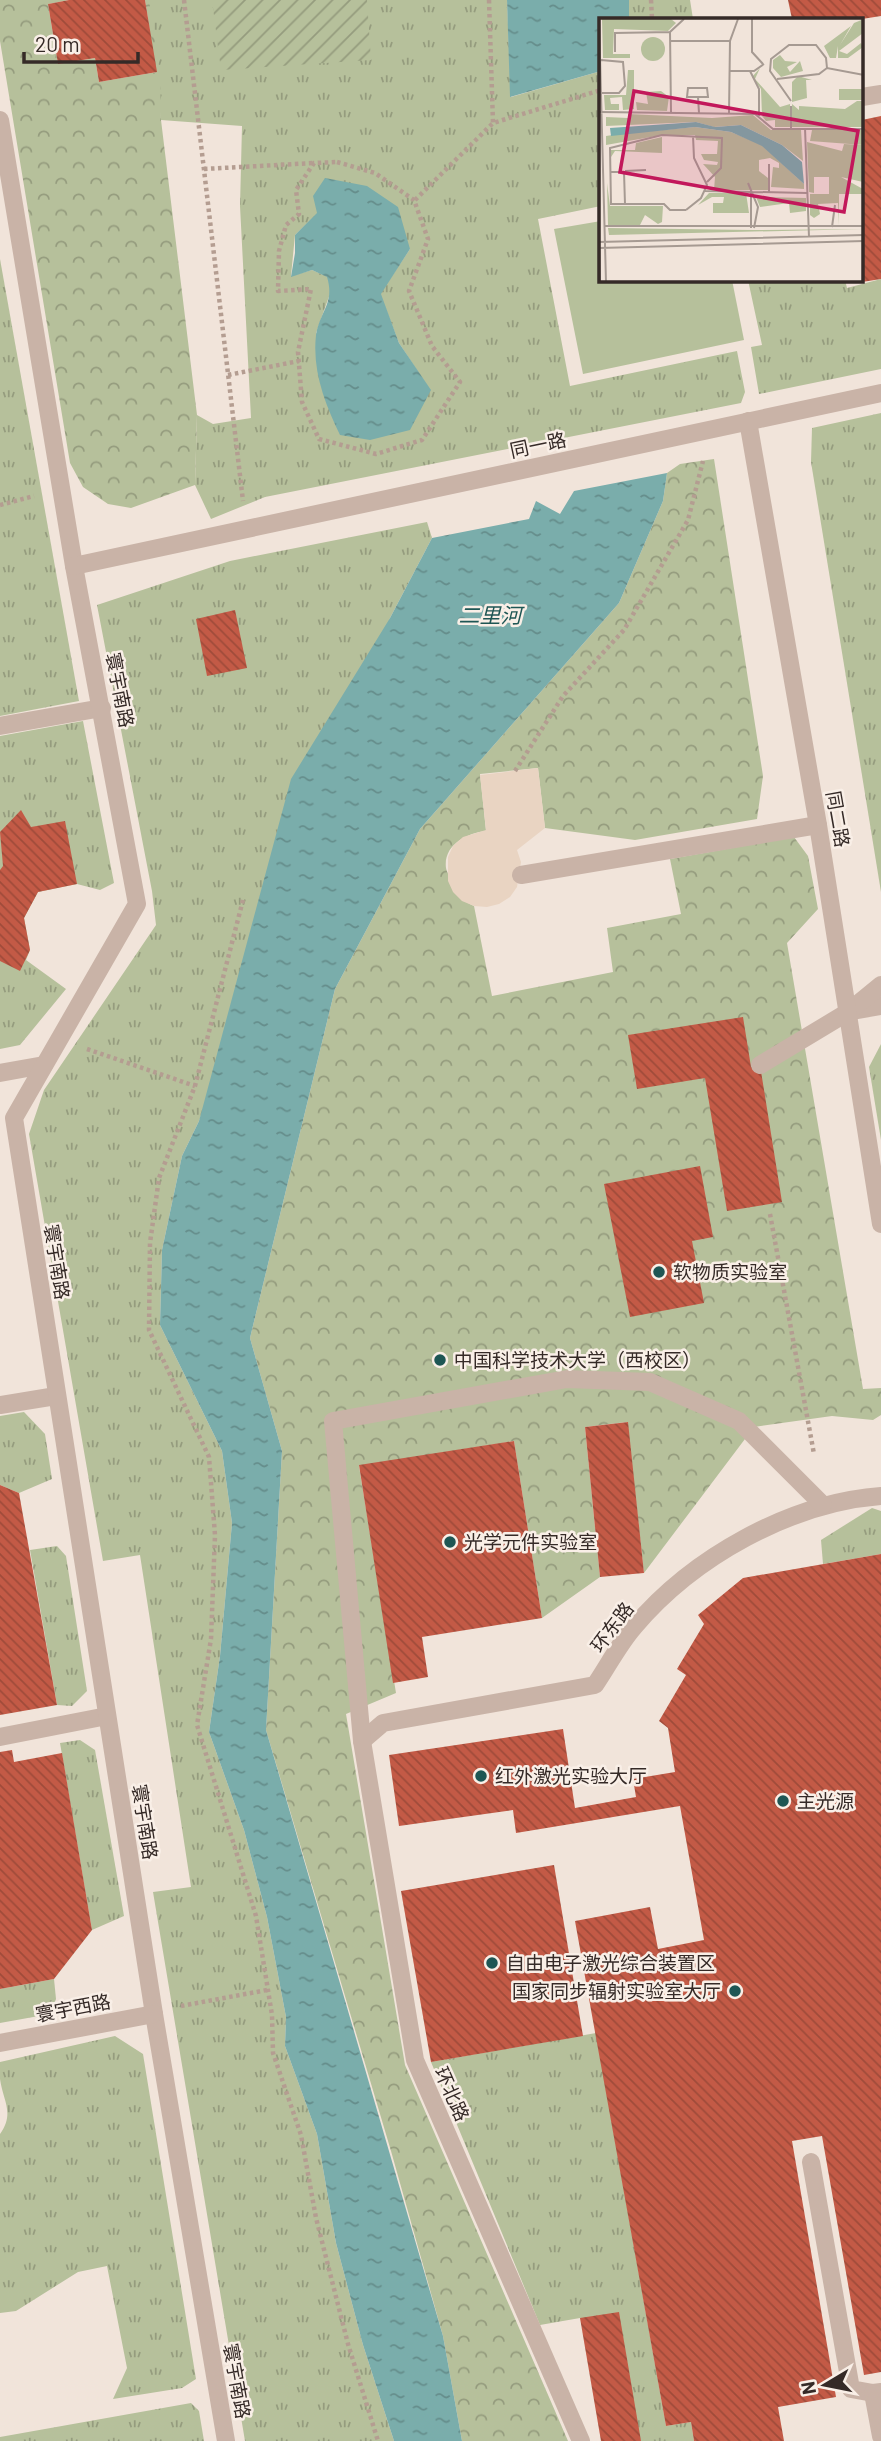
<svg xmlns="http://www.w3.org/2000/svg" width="881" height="2441" font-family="Barlow,'Noto Sans SC',sans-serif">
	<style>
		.grass { fill: url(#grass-tufts); fill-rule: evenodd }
		.forest { fill: url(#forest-crowns) }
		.park { fill: #b6c09b }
		.garden { fill: url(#garden-furrows) }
		.plaza { fill: #e9d4c2 }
		.water { fill: url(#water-ripples) }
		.building { fill: url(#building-back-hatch) }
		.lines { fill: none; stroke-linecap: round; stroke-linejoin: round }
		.path { stroke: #b49d91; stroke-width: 4.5; stroke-dasharray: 3.5 3.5; stroke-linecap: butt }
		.lane { stroke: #c9b3a7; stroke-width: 18 }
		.street { stroke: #c9b3a7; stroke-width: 18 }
		.poi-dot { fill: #1e5654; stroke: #f9efe7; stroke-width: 2.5 }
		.labels { text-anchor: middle; stroke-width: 5; stroke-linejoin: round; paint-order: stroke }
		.street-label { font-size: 19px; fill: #352a27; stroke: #f9efe7 }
		.poi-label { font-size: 19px; fill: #352a27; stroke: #f9efe7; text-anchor: start }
		.water-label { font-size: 21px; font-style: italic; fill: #1e5654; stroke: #f9efe7 }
		.inset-road { fill: none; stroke: #a69a92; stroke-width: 2 }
		.view { fill: #c2185b; fill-opacity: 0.15; stroke: #c2185b; stroke-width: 3.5 }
		.inset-edge { fill: none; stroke: #352a27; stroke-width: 3.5 }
	</style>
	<defs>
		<pattern id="grass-tufts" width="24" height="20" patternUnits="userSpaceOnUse" patternTransform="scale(1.75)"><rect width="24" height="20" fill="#b6c09b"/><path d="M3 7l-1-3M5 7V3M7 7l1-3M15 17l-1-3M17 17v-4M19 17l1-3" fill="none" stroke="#959c7e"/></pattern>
		<pattern id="forest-crowns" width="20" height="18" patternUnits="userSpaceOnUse" patternTransform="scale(1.75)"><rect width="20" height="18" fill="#b6c09b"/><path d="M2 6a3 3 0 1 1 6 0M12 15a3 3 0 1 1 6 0" fill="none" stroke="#959c7e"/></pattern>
		<pattern id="garden-furrows" width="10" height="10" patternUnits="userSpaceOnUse" patternTransform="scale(1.75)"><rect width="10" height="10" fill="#b6c09b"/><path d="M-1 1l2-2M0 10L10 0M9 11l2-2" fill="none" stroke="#959c7e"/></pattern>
		<pattern id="water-ripples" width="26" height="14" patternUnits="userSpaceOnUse" patternTransform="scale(1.75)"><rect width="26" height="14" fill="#7aadab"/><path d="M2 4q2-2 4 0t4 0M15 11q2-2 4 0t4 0" fill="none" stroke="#658d8b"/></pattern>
		<pattern id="building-back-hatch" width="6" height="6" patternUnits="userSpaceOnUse" patternTransform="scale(1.75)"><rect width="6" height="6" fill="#c35a46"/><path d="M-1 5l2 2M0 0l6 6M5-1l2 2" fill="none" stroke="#9f4b3a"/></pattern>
	</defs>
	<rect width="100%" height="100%" fill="#f1e4da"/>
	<g class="grass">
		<path d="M146,0H507L511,97L601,71V206L538,219L570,386L737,351L745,392L741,403L265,497L211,519L195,485L197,415L213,424L251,418L240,206L242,126L161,120ZM318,213L410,249L380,294L399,343L430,390L316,333L331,291L328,277L312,270L291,276L295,235Z"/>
		<polygon points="629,0 690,0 693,19 629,19"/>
		<polygon points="0,259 79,701 0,716"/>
		<polygon points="881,279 881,369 759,394 751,347 762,345 748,280 845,280 847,288"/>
		<polygon points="881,413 881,892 811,462 812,428"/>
		<polygon points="427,522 432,538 390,618 199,1121 182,1156 162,1250 160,1325 222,1451 232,1523 220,1656 209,1732 244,1830 267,1917 286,2017 285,2046 317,2134 336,2243 363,2345 394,2441 245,2441 153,1892 191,1887 140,1555 103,1561 29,1134 44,1090 156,925 152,891 97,605 230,561"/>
		<polygon points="83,721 114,883 100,890 77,884 38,892 24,918 30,950 26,960 66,989 20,1045 0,1049 0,736"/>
		<polygon points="881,1044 881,1140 869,1067"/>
		<polygon points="24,1412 45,1434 52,1479 19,1493 0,1485 0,1416"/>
		<polygon points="872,1508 881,1511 881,1554 823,1564 821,1540"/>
		<polygon points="57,1546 66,1556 87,1691 72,1706 57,1705 30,1550"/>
		<polygon points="80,1740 95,1750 124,1916 92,1930 60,1743"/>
		<polygon points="54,1979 56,1999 50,2014 0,2023 0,1989"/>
		<polygon points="596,2033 666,2426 691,2422 694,2441 641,2441 580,2318 540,2325 431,2062"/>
		<path d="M115,2036L143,2054L196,2379L182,2388L113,2399L127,2368L107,2266L78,2272L16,2311L0,2313V2134C15,2113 3,2101 0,2079C0,2074 0,2067 0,2062Z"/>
		<polygon points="191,2403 199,2411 204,2441 0,2441 0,2437"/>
	</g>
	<g class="forest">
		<polygon points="0,0 69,0 48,4 58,64 95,58 99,82 157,72 145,0 149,0 160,74 161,120 197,415 195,485 131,508 108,504 83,487 70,463 0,41"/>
		<path d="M714,459L763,776L757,819L635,840L545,828L538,768L480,774L486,831C467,833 443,845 446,868C447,873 451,879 453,883C459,895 462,901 474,906L492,996L613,972L607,928L681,914L670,859L794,837L808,856L818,909L787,943L863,1389L881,1388V1415L873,1420L832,1416L754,1427L644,1573L627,1422L585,1427L600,1577L542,1618L514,1441L359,1466L396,1693L346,1714L405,2065L568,2441H462L443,2336L391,2151L266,1730L282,1451L250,1338L335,989L420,829L619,603L663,501L667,473L680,464Z"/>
	</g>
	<polygon class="park" points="601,221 601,280 732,280 744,340 583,374 554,229"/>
	<polygon class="garden" points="212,0 367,0 371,60 221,70"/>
	<polygon class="plaza" points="538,768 545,828 517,850 521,862 517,887 510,897 499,904 487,907 474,906 462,901 453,892 448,881 448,857 453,846 463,837 486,830 480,775"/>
	<g class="water">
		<polygon points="507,0 629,0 629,19 601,19 601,71 510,97"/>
		<path d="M325,178L367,186L398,207L410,249L381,294L399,343L431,390L410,430L370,440L340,435C325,404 312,371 316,335C320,311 335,303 327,277L312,270L291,277L295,253V235L317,213L313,196Z"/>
		<polygon points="667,473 663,501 619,603 420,829 335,989 250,1338 282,1451 266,1730 443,2336 462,2441 394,2441 363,2345 336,2243 317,2134 285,2046 286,2017 267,1917 244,1830 209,1732 220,1656 232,1523 222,1451 160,1325 162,1250 182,1156 199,1121 291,779 390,618 432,538 529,519 536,501 560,514 574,491"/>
	</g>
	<g class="building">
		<polygon points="69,0 145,0 157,72 99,82 95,58 58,64 48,4"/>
		<polygon points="788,0 881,0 881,16 862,19 792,19"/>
		<polygon points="881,116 881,279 862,282 862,120"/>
		<polygon points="235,610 247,668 207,676 196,619"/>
		<polygon points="21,810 31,827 65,821 77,884 38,892 24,918 30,950 20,971 0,961 0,870 3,866 0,832"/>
		<polygon points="743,1017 751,1067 760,1065 782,1202 727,1211 705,1078 637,1089 628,1035"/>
		<polygon points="700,1166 713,1237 692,1241 704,1303 630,1317 604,1184"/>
		<polygon points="628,1422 644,1573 600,1577 585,1427"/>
		<polygon points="514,1441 542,1618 422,1637 428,1677 393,1683 359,1465"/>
		<polygon points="0,1485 19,1493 57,1705 0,1715"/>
		<polygon points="881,1554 881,2372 864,2375 822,2136 792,2141 836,2397 778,2407 784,2441 694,2441 691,2422 666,2426 575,1921 650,1907 658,1949 704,1940 680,1806 516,1833 513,1810 399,1826 389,1755 563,1729 575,1808 636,1797 633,1779 675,1772 668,1728 659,1721 686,1675 677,1669 704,1624 698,1615 743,1578"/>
		<polygon points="12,1750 14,1762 62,1753 92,1930 54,1979 0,1989 0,1752"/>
		<polygon points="554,1865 583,2036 431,2062 401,1891"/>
		<polygon points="619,2312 641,2441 601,2441 580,2318"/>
	</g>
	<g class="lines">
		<g class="path">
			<polyline points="184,0 243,501"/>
			<polyline points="489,0 493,123"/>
			<polyline points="651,0 652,19"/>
			<polygon points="337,162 375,173 414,200 428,239 409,291 432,346 460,382 422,440 376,454 319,439 302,402 298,352 311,289 278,291 279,251 286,225 299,214 296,190 314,163"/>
			<polyline points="204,169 314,163"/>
			<polyline points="415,200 493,123 601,90"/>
			<polyline points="228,375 299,361"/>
			<polyline points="0,505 34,496"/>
			<polyline points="515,771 563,696 624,630 688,520 703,461"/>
			<polyline points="243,900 195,1086 159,1178 150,1243 149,1330 209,1457 215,1535 211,1639 197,1725 256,1916 272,2015 273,2053 301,2135 316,2218 348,2344 378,2441"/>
			<polyline points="87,1049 195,1086"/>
			<polyline points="770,1214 814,1454"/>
			<polyline points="181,2006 267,1990"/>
		</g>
		<g class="lane">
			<polyline points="862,97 881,94"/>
			<polyline points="0,726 102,708"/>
			<polyline points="521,875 818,825"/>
			<polyline points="851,1011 881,1006"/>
			<polyline points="760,1065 848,1012 881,985"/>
			<polyline points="0,1073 44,1065"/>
			<polyline points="0,1405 56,1396"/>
			<polyline points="0,1737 107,1716"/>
			<path d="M362,1741L383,1723L595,1685C608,1666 619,1644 634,1627C693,1557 790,1503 881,1496"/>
			<polyline points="811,2162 851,2389 873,2393"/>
			<polyline points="881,2392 873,2393 881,2436"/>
			<polyline points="581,2441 415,2060 362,1741 333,1421 567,1379 650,1382 739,1421 823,1505"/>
		</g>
		<g class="street">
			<polyline points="0,120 74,566 137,904 14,1118 154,2014 226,2441"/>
			<polyline points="748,421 818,825 881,1224"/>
			<polyline points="74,566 881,393"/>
			<polyline points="0,2043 154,2014"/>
		</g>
	</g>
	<g class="poi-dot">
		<circle cx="659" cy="1272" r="7"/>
		<circle cx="440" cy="1360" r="7"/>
		<circle cx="450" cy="1542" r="7"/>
		<circle cx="481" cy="1776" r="7"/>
		<circle cx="783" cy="1801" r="7"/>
		<circle cx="492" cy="1963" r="7"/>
		<circle cx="735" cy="1991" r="7"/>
	</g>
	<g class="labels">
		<g class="street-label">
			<text transform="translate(538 445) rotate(-12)" y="7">同一路</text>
			<text transform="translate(120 690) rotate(79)" y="7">寰宇南路</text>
			<text transform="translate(838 819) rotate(80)" y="7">同二路</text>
			<text transform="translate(57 1262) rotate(81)" y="7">寰宇南路</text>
			<text transform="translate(612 1627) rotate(-53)" y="7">环东路</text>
			<text transform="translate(145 1822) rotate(81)" y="7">寰宇南路</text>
			<text transform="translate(73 2008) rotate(-11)" y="7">寰宇西路</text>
			<text transform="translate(452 2094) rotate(66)" y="7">环北路</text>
			<text transform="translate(237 2381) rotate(80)" y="7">寰宇南路</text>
		</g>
		<g class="poi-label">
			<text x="673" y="1279">软物质实验室</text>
			<text x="454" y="1367">中国科学技术大学（西校区）</text>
			<text x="464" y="1549">光学元件实验室</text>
			<text x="495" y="1783">红外激光实验大厅</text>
			<text x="797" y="1808">主光源</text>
			<text x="506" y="1970">自由电子激光综合装置区</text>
			<text x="721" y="1998" text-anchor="end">国家同步辐射实验室大厅</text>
		</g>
		<g class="water-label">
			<text x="490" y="623">二里河</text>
		</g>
	</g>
	<g transform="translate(599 18)">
		<rect width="264" height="264" fill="#f1e4da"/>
		<path d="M3,1H72L77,5L69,13L15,11L14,36H31V40H4ZM265,1L264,15L240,33L248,36L262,25L264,29L249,40H239V28L237,40H231L225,28L252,8L241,27L255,5ZM181,37L186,43L198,44L188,49L191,54L201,43L204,53L182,59L174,50V42ZM161,50L156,61L181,89L191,86V109H176V102L167,103L163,98L162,71L153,59ZM29,52H35V91L24,92L23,79L11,80L12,86H20V92H6L5,77H27ZM199,58L213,62H207L208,80L193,84V64ZM240,71H264V82H240ZM62,73L70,79L68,93L38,92L37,84L49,86L47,74ZM258,83H264V109H193V86L200,92V88L246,91ZM29,96L113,100L154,97L172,112H202L204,143L183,127L142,107L115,109L97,104L7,108V99L29,100ZM63,119V135L16,133L12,139V132H36L37,125ZM208,124L243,133L245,126L264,127V164L242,159L264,171V176H240V207L239,185L219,186L221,196L215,200L211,197V176H230V159H215V175L210,174ZM8,165L11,188H64L63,204L59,206L46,197L41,207H9ZM110,175H147L150,195H114V185H124L125,179H113L99,187ZM157,179L207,180V193L191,195L190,185L161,189ZM9,210L154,212L265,211L10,217Z" fill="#b6c09b"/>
		<path d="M96,109L132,114L163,127L205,166V171L172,169L174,149L180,150V145L171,140L160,142V153L169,160V172H115L116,159L104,146L118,147L119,144L105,142L102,136H118L119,123L97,122L96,117H63L7,127V118L20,116ZM213,112H264V127L211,123Z" fill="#b6c09b"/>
		<path d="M42 31a12 12 0 1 1 24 0a12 12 0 1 1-24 0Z" fill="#b6c09b"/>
		<path d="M97,104L116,109L142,107L183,127L203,144L205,166L163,128L132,114L96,109L12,118L11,110Z" fill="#7aadab"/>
		<path class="inset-road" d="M0,1L7,264M153,1V34L164,46M71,23H131M16,34V15L71,14M2,42L24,44L26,68L20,75H3M130,53H155L165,46M151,53L160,71V98M178,61L220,56L228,50L265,57M99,79H88L89,70H108L109,79H99L100,95M192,83L171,53L172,41L190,27H217L227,40L228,50M192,88V111M1,94L156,96L174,111H265M72,94L71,14L85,1M130,95L131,23L139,1M206,110L210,219M26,153L47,152M12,154H25L26,186M149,165L159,189L155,210M106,173L208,175M170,174V146M87,192H71L65,186H12L11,130L63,117L123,120L122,150L108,164M87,192L102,180L108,167L95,140L94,118M5,208H265M233,209L236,187M152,210V175M0,214L1,264M0,224L265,217M0,230L265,223"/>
		<path class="view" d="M35,73L259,113L245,194L21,154Z"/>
		<rect width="264" height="264" class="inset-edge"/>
	</g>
	<g transform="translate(825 2385) rotate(260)" stroke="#f9efe7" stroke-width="5" paint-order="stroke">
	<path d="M0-5L12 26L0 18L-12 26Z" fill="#352a27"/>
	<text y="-10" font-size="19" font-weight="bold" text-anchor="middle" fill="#352a27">N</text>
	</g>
	<path d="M24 52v10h114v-10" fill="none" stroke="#352a27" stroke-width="3.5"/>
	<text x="35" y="52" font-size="21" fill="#352a27" stroke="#f9efe7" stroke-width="5" paint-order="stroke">20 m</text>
</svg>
